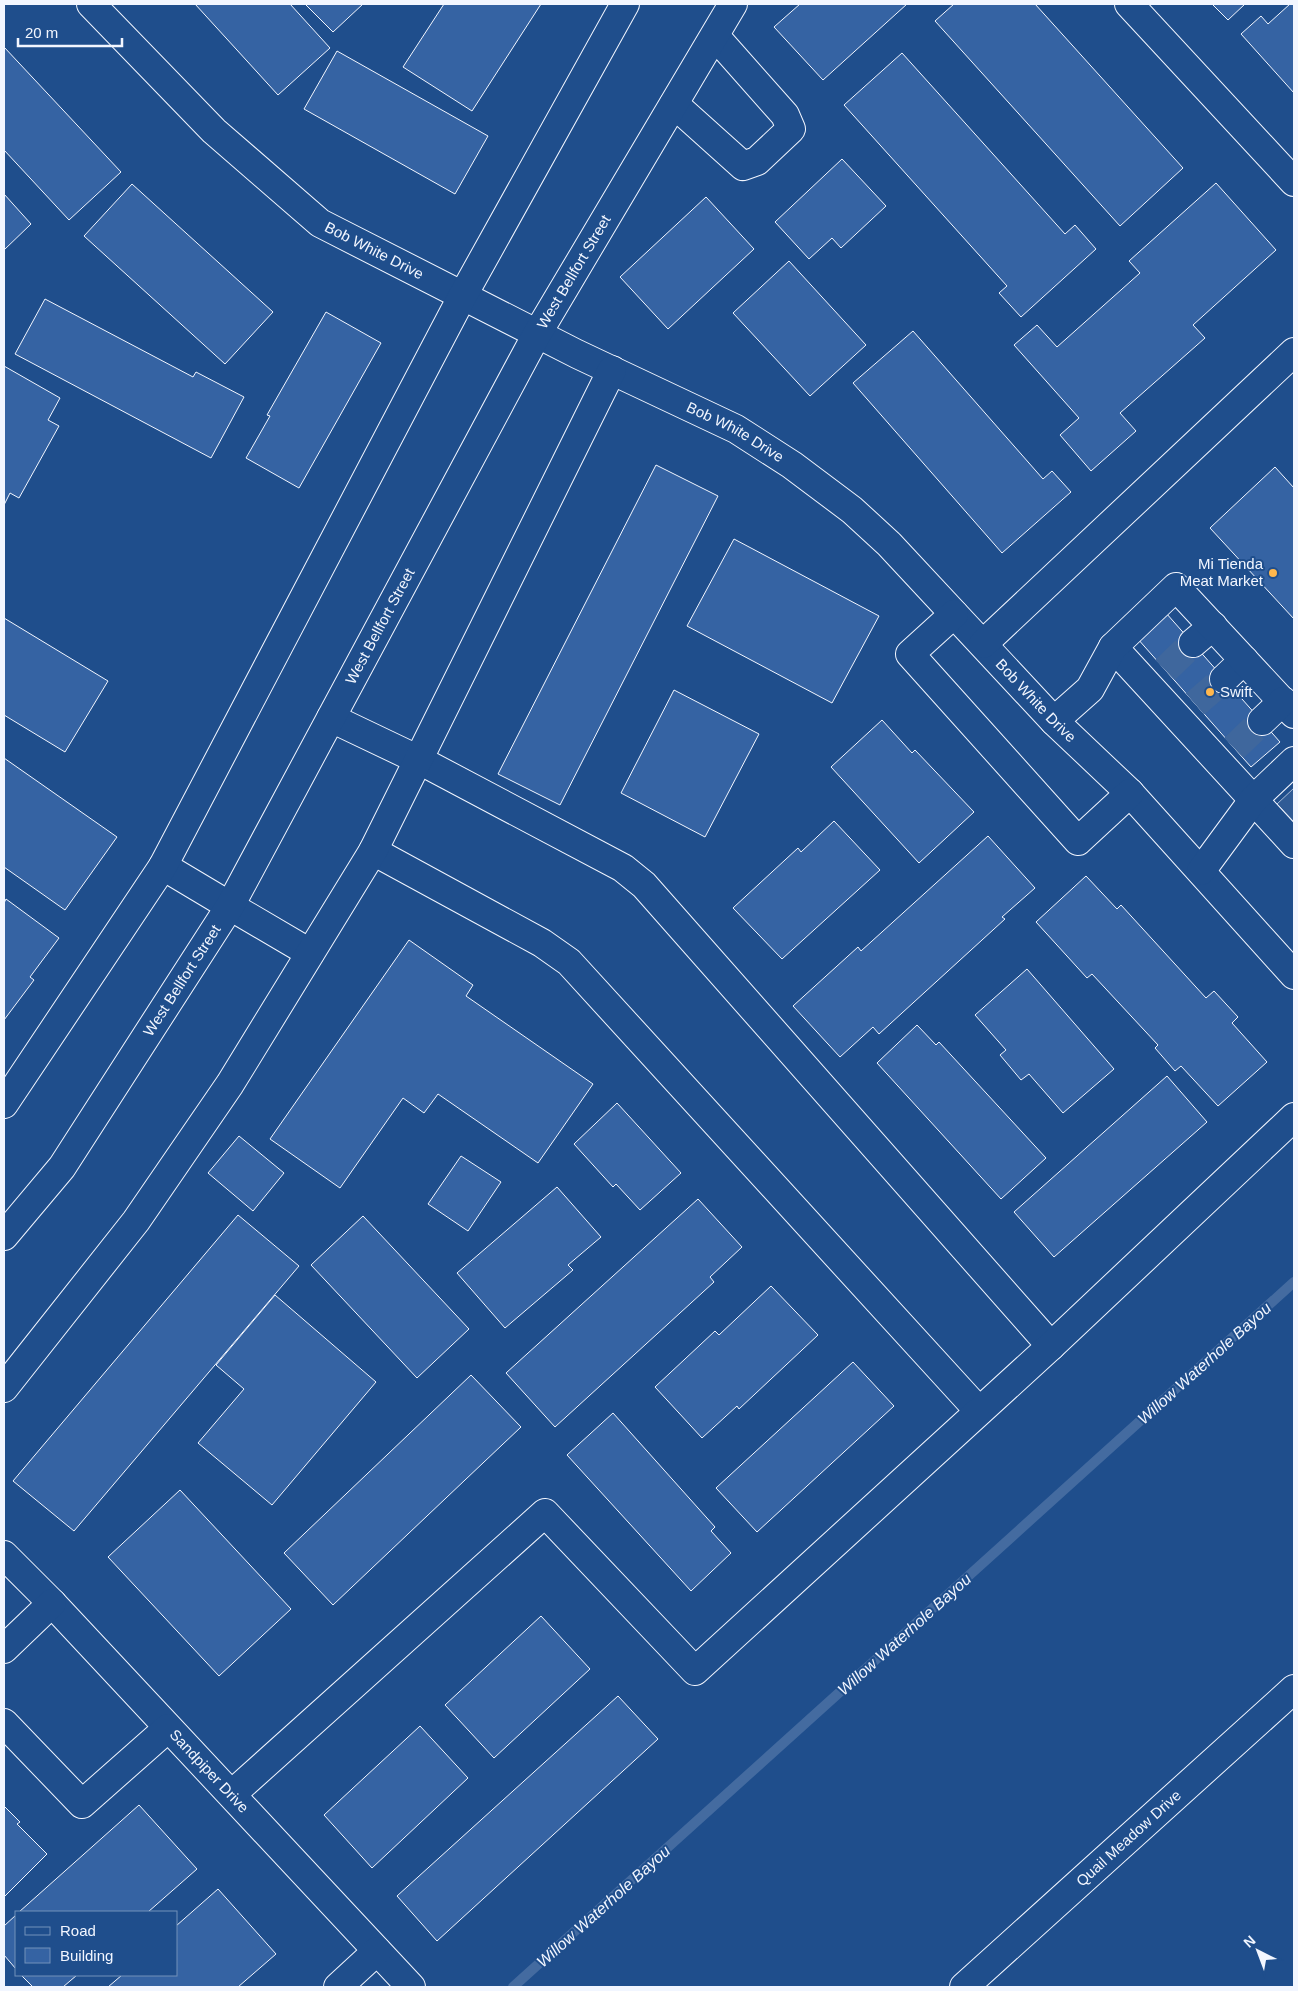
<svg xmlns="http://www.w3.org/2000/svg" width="1298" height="1991" font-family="Arial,sans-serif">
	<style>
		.built { fill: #305b95; stroke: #a8bbd7 }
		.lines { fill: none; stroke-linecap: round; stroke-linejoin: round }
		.stream { stroke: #446ba0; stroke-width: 10 }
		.building { fill: #3563a3; stroke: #f2f6ff }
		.minor-tunnel { stroke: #3f679d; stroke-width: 28; stroke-dasharray: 28 14; stroke-linecap: butt }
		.minor-casing { stroke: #f2f6ff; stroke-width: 30 }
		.major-casing { stroke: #f2f6ff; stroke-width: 30 }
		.minor { stroke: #1f4e8c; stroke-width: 28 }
		.major { stroke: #1f4e8c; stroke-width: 28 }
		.poi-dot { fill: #ffb74d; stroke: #1f4e8c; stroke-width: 2 }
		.labels { text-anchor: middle; stroke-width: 4; stroke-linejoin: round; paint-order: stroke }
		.street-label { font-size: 15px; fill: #f2f6ff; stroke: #1f4e8c }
		.poi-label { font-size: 15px; fill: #f2f6ff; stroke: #1f4e8c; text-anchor: end }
		.water-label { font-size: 16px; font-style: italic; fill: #f2f6ff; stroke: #1f4e8c }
	</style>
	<rect width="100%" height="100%" fill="#1f4e8c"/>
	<polygon class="built" points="1294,788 1294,822 1277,804"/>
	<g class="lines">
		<polyline class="stream" points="513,1987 1294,1282"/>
	</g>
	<g class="building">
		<polygon points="195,4 290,4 330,48 278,95"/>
		<polygon points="305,4 363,4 333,32"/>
		<polygon points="444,4 541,4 472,111 403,67"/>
		<polygon points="800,4 907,4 823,80 774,27"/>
		<polygon points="954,4 1035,4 1183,168 1120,226 935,21"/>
		<polygon points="1212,4 1245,4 1228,20"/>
		<polygon points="1290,4 1294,4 1294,93 1241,34 1261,16 1268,24"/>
		<polygon points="4,47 121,172 69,220 4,150"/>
		<polygon points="337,51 488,136 455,194 304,109"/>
		<polygon points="902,53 1065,234 1075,225 1096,249 1021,317 999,293 1007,286 844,105"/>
		<polygon points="842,159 886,206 841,248 832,238 809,259 775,222"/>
		<polygon points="1216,183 1276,250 1193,325 1205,338 1120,413 1136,431 1091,471 1060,435 1079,418 1014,345 1037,325 1057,347 1140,273 1129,261"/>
		<polygon points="132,184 273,312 225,364 84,236"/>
		<polygon points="4,194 31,224 4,250"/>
		<polygon points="706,197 754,249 668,329 620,277"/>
		<polygon points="789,261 866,345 810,396 733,313"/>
		<polygon points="45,299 193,377 196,372 244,397 211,458 15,354"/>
		<polygon points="326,312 381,343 299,488 246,458 270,416 267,415"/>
		<polygon points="913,331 1043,479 1052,471 1071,492 1002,553 853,383"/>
		<polygon points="4,366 60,398 48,420 59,426 19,498 10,493 4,505"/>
		<polygon points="656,465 718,496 560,805 498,774"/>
		<polygon points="1275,467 1294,488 1294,619 1210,528"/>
		<polygon points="734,539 879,616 832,703 687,626"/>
		<polygon points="1166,613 1280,742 1251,767 1137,638"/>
		<polygon points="4,618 108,681 65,752 4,715"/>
		<polygon points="674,690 759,734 705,837 621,793"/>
		<polygon points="882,720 912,753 915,750 974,812 919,863 831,767"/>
		<polygon points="4,758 117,837 65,910 4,867"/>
		<polygon points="834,821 880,870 782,959 733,908 798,848 801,852"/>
		<polygon points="988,836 1035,888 1002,917 1005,919 879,1034 873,1027 840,1057 793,1006 858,947 861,951"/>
		<polygon points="1086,876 1117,909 1121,905 1206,998 1214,991 1238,1017 1232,1023 1267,1062 1218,1106 1181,1066 1175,1071 1155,1048 1158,1045 1092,974 1087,978 1036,922"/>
		<polygon points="6,899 59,938 30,977 34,980 4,1020 4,903"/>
		<polygon points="409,940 473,985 466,996 593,1084 538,1163 438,1094 424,1113 403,1098 340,1188 270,1139"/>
		<polygon points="1027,969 1114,1069 1063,1113 1029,1074 1021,1080 1000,1055 1006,1050 975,1015"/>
		<polygon points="917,1025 936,1045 939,1042 1046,1158 1001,1199 877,1063"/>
		<polygon points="1167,1076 1207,1122 1054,1257 1014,1212"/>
		<polygon points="617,1103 681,1173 640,1210 616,1184 613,1187 574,1144"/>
		<polygon points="239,1136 284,1173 253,1211 208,1173"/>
		<polygon points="461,1156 501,1182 468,1231 428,1204"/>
		<polygon points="557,1187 601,1237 568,1265 573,1270 505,1328 457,1273"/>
		<polygon points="698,1199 742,1247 710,1277 714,1282 555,1427 506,1373"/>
		<polygon points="238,1215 299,1266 74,1531 13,1481"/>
		<polygon points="363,1216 469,1329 417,1378 311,1265"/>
		<polygon points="771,1286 818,1335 739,1409 737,1406 702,1438 655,1387 715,1331 719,1335"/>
		<polygon points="275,1295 376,1382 272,1505 198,1443 244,1389 216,1365"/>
		<polygon points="853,1362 894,1406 757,1532 716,1488"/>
		<polygon points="471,1375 521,1427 333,1605 284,1553"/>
		<polygon points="613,1413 715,1527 711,1531 731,1553 691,1591 567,1455"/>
		<polygon points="180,1490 291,1609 219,1676 108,1557"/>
		<polygon points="541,1616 590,1669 494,1758 445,1705"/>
		<polygon points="618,1696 658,1739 437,1941 397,1896"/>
		<polygon points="420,1726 468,1778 372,1868 324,1815"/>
		<polygon points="139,1805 197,1869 148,1912 19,1912"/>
		<polygon points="4,1806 20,1822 17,1824 47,1854 4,1897"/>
		<polygon points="218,1889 276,1954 238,1987 108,1987 122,1975 176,1975 176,1926"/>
		<polygon points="16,1915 16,1969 4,1955 4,1926"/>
		<polygon points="21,1975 77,1975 63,1987 33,1987"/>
	</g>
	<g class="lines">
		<g class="minor-tunnel">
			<polyline points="1165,670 1193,643"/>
			<polyline points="1195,704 1224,679"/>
			<polyline points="1234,748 1262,721"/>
		</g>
		<g class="minor-casing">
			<g id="minor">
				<path id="s1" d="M91,4L214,131L320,223L577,354L736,429L792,465L852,510L889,544L1054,721L1130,793L1294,975"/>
				<polyline points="1129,4 1294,182"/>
				<polyline points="674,104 743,166 757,161 791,129 785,115 715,36"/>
				<polyline points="954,614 910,654 1078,841 1130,793"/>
				<polyline points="1193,643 1213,626"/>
				<polyline points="983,644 1294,352"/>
				<polyline points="1113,647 1294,844"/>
				<polyline points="1224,679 1244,660"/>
				<polyline points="331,718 419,760 623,868 644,885 1051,1346"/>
				<polyline points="1054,721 1090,689 1113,647 1176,587 1294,714"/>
				<polyline points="1262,721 1283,701"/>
				<polyline points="373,851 542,943 569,962 979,1411"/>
				<polyline points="1201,871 1254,799 1294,761"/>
				<polyline points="230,906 310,953"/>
				<polyline points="4,1388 136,1221 230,1084 373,851 612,370"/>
				<path id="s2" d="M4,1555L52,1603L411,1987"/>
				<polyline points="4,1649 52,1603"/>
				<polyline points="4,1723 82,1804 168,1728"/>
				<polyline points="232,1794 545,1513 695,1671 1051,1346 1294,1117"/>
				<polyline points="338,1987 377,1951"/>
				<path id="s3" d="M964,1987L1294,1689"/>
			</g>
		</g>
		<g class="major-casing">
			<g id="major">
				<polyline points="163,866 230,906"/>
				<polyline points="4,1104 163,866 462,297 625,4"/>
				<path id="s4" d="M4,1236L62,1167L230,906L537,334L733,4"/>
			</g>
		</g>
		<use href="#minor" class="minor"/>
		<use href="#major" class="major"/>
	</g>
	<g class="poi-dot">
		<circle cx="1273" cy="573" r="5"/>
		<circle cx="1210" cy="692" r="5"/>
	</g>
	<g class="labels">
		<g class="street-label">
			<text dy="5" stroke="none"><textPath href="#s1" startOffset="378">Bob White Drive</textPath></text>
			<text dy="5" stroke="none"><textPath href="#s4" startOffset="1122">West Bellfort Street</textPath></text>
			<text dy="5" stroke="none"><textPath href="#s1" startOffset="782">Bob White Drive</textPath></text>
			<text dy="5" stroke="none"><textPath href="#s4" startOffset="718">West Bellfort Street</textPath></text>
			<text dy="5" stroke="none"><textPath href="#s1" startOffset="1188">Bob White Drive</textPath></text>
			<text dy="5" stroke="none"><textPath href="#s4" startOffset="312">West Bellfort Street</textPath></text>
			<text dy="5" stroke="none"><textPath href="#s2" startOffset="298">Sandpiper Drive</textPath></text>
			<text dy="5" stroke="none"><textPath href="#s3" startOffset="222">Quail Meadow Drive</textPath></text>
		</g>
		<g class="poi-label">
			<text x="1263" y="569">Mi Tienda<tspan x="1263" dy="17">Meat Market</tspan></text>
			<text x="1220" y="697" text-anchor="start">Swift</text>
		</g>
		<g class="water-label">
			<text transform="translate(1204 1363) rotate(-42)" y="6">Willow Waterhole Bayou</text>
			<text transform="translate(904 1634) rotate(-42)" y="6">Willow Waterhole Bayou</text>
			<text transform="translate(603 1906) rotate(-42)" y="6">Willow Waterhole Bayou</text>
		</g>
	</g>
	<rect width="1298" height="1991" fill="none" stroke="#f2f6ff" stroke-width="10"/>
	<rect x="15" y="1911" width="162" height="65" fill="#1f4e8c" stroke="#7391ba"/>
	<rect x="25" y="1927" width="25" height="8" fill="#1f4e8c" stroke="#7391ba"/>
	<text x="60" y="1936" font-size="15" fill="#f2f6ff">Road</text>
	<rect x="25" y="1948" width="25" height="15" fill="#3563a3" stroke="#7391ba"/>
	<text x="60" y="1961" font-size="15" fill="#f2f6ff">Building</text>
	<g transform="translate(1258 1951) rotate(318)" stroke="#1f4e8c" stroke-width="4" paint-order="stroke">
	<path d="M0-4L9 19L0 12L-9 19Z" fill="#f2f6ff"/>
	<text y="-8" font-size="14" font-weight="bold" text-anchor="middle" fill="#f2f6ff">N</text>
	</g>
	<path d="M18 38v8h104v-8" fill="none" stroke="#f2f6ff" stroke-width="2.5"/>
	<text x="25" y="38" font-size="15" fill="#f2f6ff" stroke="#1f4e8c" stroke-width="4" paint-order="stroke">20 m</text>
</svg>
